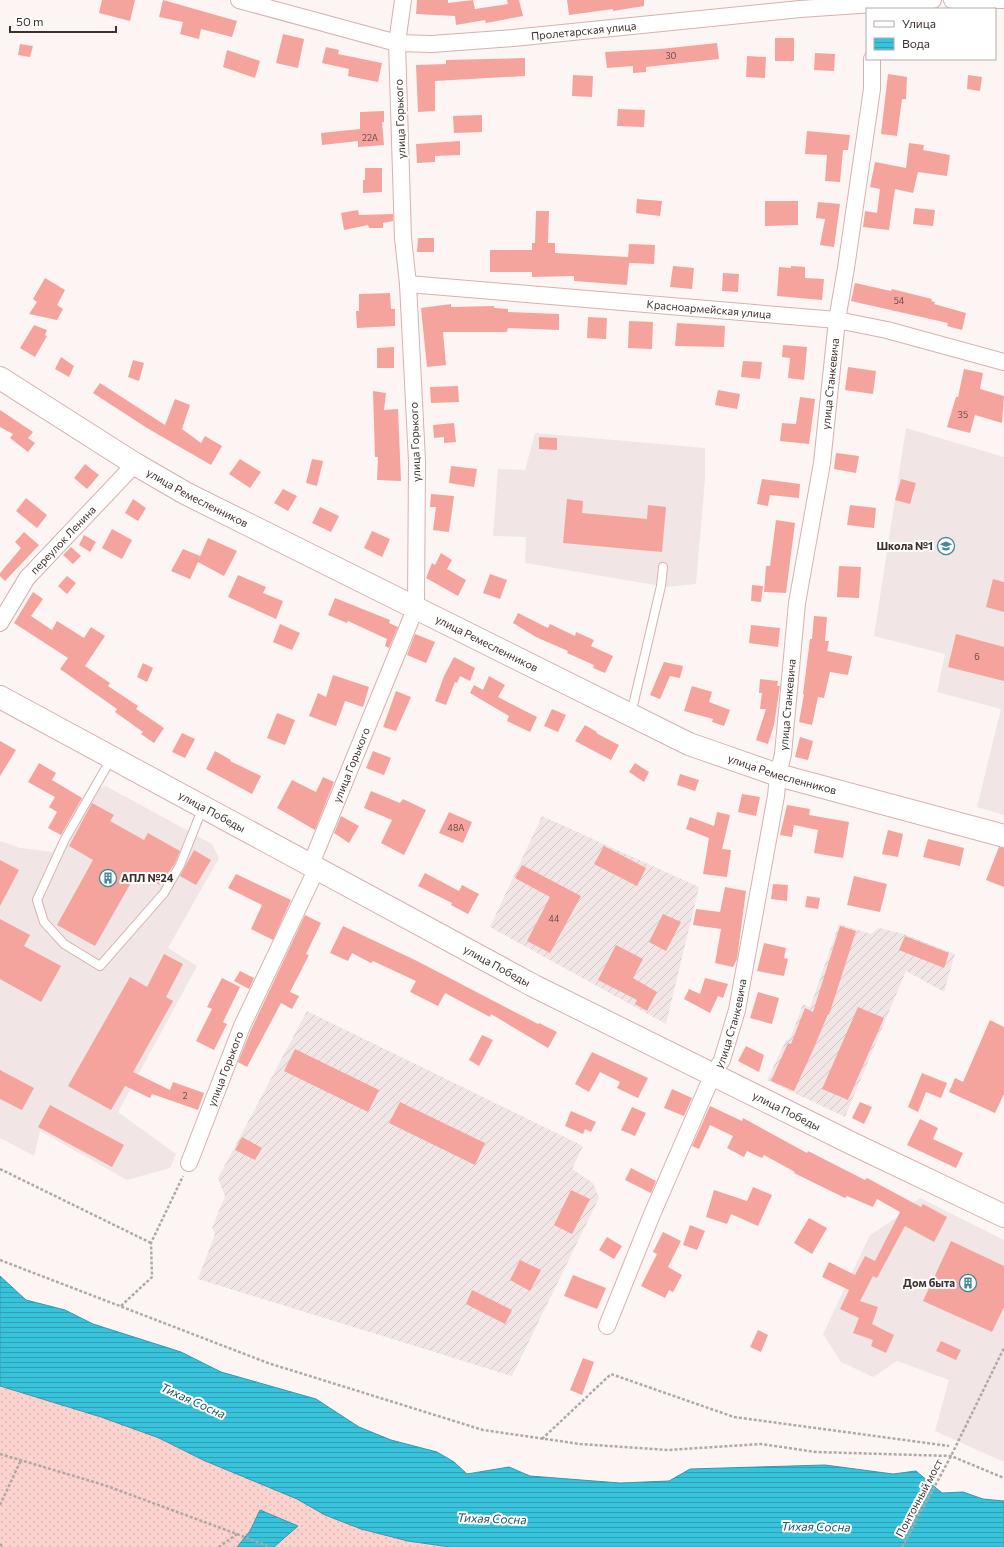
<svg xmlns="http://www.w3.org/2000/svg" width="1004" height="1547" font-family="Commissioner,sans-serif">
	<style>
		.built { fill: #f1e6e5 }
		.industrial { fill: url(#industrial-furrows) }
		.grass { fill: url(#grass-dots) }
		.water { fill: url(#water-rules); stroke: #3a97a8 }
		.building { fill: #f4a49d }
		.lines { fill: none; stroke-linecap: round; stroke-linejoin: round }
		.lane-casing { stroke: #d6b1ad; stroke-width: 10 }
		.street-casing { stroke: #d6b1ad; stroke-width: 18 }
		.secondary-casing { stroke: #d6b1ad; stroke-width: 24 }
		.path { stroke: #b2a7a5; stroke-width: 2.5; stroke-dasharray: 3 2; stroke-linecap: butt }
		.lane { stroke: #fff; stroke-width: 8 }
		.street { stroke: #fff; stroke-width: 16 }
		.secondary { stroke: #fff; stroke-width: 22 }
		.labels { text-anchor: middle; stroke-width: 4; stroke-linejoin: round; paint-order: stroke }
		.number-label { font-size: 9px; fill: #6c4d4a }
		.street-label { font-size: 11px; fill: #3f302e; stroke: #fff }
		.poi-label { font-size: 11px; font-weight: bold; fill: #3f302e; stroke: #fff; text-anchor: end }
		.water-label { font-size: 12px; font-style: italic; fill: #1c535e; stroke: #fff }
	</style>
	<defs>
		<pattern id="industrial-furrows" width="10" height="10" patternUnits="userSpaceOnUse"><rect width="10" height="10" fill="#f1e6e5"/><path d="M-1 1l2-2M0 10L10 0M9 11l2-2" fill="none" stroke="#d0c6c5"/></pattern>
		<pattern id="grass-dots" width="8" height="8" patternUnits="userSpaceOnUse"><rect width="8" height="8" fill="#fcd2ce"/><path d="M2 2h.1M6 6h.1" fill="none" stroke="#d9b5b1" stroke-width="1.8" stroke-linecap="round"/></pattern>
		<pattern id="water-rules" width="6" height="5" patternUnits="userSpaceOnUse"><rect width="6" height="5" fill="#38c3dd"/><path d="M0 2.5h6" fill="none" stroke="#319fb4"/></pattern>
	</defs>
	<rect width="100%" height="100%" fill="#fdf5f4"/>
	<g class="built">
		<polygon points="906,428 1004,457 1004,815 977,807 1001,709 937,692 945,654 874,636"/>
		<polygon points="535,433 705,448 705,479 696,584 667,587 525,563 526,537 493,536 498,469 525,470"/>
		<polygon points="106,786 212,844 219,858 168,948 197,966 118,1112 176,1154 170,1168 127,1180 40,1131 34,1156 0,1138 0,841 20,848 53,852 85,793"/>
		<polygon points="920,1198 1004,1240 1004,1462 935,1431 949,1380 897,1361 873,1377 841,1362 823,1334 870,1235 894,1219 904,1217 914,1202"/>
	</g>
	<g class="industrial">
		<polygon points="542,816 699,887 666,1024 490,927"/>
		<polygon points="839,924 871,934 879,928 904,934 955,954 944,992 906,971 845,1117 767,1080 786,1040 790,1039 803,1004 810,1007"/>
		<polygon points="307,1011 583,1146 572,1169 593,1183 599,1198 512,1376 198,1279 215,1234 212,1228 225,1196 218,1178"/>
	</g>
	<polygon class="grass" points="0,1386 101,1417 159,1438 203,1460 297,1499 325,1515 361,1529 408,1541 450,1547 0,1547"/>
	<g class="water">
		<polygon points="0,1276 26,1300 65,1310 93,1324 181,1352 221,1372 316,1399 359,1427 391,1440 437,1452 454,1462 467,1474 509,1467 530,1476 620,1483 669,1481 690,1469 825,1465 893,1474 916,1471 942,1493 963,1492 983,1499 1004,1501 1004,1547 450,1547 408,1541 361,1529 325,1515 297,1499 203,1460 159,1438 101,1417 0,1386"/>
		<polygon points="260,1510 298,1526 274,1547 237,1547 250,1531"/>
	</g>
	<g class="building">
		<polygon points="102,0 135,0 130,21 99,13"/>
		<polygon points="163,0 237,21 232,37 201,29 199,39 180,34 183,22 159,17"/>
		<polygon points="417,0 448,0 448,3 473,0 475,9 508,4 507,0 519,0 523,16 486,23 485,20 456,25 455,16 416,14"/>
		<polygon points="567,0 644,0 644,6 613,11 613,9 569,15"/>
		<polygon points="283,34 304,39 298,68 276,63"/>
		<rect x="775" y="38" width="19" height="23"/>
		<polygon points="717,43 719,59 646,67 646,72 633,73 633,66 607,68 605,52 660,49"/>
		<polygon points="20,44 33,46 30,57 18,55"/>
		<polygon points="326,47 339,50 338,54 382,63 378,82 348,76 349,69 322,63"/>
		<polygon points="227,50 260,61 255,78 223,67"/>
		<polygon points="815,53 835,54 834,71 814,70"/>
		<polygon points="747,56 766,57 765,78 746,77"/>
		<polygon points="525,58 525,76 435,81 435,111 418,112 416,65 446,64 446,60"/>
		<polygon points="888,74 907,77 906,99 902,99 897,136 881,134"/>
		<polygon points="573,75 593,76 592,97 572,96"/>
		<polygon points="968,75 982,77 980,91 967,89"/>
		<polygon points="618,109 645,110 644,127 617,126"/>
		<polygon points="384,111 384,122 382,122 384,145 358,147 358,141 322,145 321,133 360,129 360,112"/>
		<polygon points="482,115 482,132 454,133 453,116"/>
		<polygon points="807,131 850,135 848,150 843,150 840,182 825,181 827,155 805,154"/>
		<polygon points="460,141 460,155 435,156 435,162 417,163 416,144"/>
		<polygon points="909,143 924,145 923,150 950,155 947,176 918,172 913,193 895,189 889,230 863,227 865,211 877,213 880,189 870,187 875,162 906,168"/>
		<polygon points="365,168 382,168 382,192 363,193 363,180 365,180"/>
		<polygon points="637,199 662,201 660,216 636,213"/>
		<polygon points="765,201 798,201 798,225 765,226"/>
		<polygon points="818,202 840,204 834,247 820,245 825,219 816,218"/>
		<polygon points="915,208 935,210 933,226 913,224"/>
		<polygon points="358,210 359,215 393,214 393,221 383,223 383,228 369,228 368,225 344,230 341,213"/>
		<polygon points="536,211 549,211 548,243 555,243 555,253 628,257 629,244 655,245 654,264 629,263 627,285 574,281 574,276 532,277 532,272 490,272 490,250 532,250 532,243 535,243"/>
		<polygon points="418,238 434,238 434,252 417,252"/>
		<polygon points="673,266 694,268 692,289 670,287"/>
		<polygon points="791,266 805,267 805,278 824,279 822,300 777,296 779,267 791,268"/>
		<polygon points="723,273 739,274 738,292 722,291"/>
		<polygon points="45,278 65,290 57,305 63,309 57,320 29,314 37,302 33,299"/>
		<polygon points="855,283 891,291 892,289 932,299 931,301 935,302 934,304 966,313 962,330 947,326 948,323 851,301"/>
		<polygon points="390,293 391,309 395,309 395,326 357,328 356,311 359,311 359,294"/>
		<polygon points="451,304 451,307 494,306 494,308 508,309 508,312 559,314 559,330 508,328 507,332 443,332 446,365 427,367 421,308"/>
		<polygon points="588,317 607,318 606,339 587,338"/>
		<polygon points="629,321 653,322 652,349 628,348"/>
		<polygon points="677,323 725,326 724,347 675,346"/>
		<polygon points="34,325 47,330 45,335 47,336 35,357 20,348"/>
		<polygon points="783,345 807,347 804,380 788,378 790,358 782,357"/>
		<polygon points="394,347 394,368 377,368 377,348"/>
		<polygon points="61,357 74,366 69,377 55,369"/>
		<polygon points="133,360 144,363 139,381 128,377"/>
		<polygon points="743,361 762,362 760,379 741,377"/>
		<polygon points="848,367 876,371 873,394 845,390"/>
		<polygon points="964,369 983,373 980,389 1004,396 1002,423 975,415 970,433 947,427 956,397 958,397"/>
		<polygon points="100,383 165,425 175,399 190,405 182,429 201,443 205,436 222,446 211,465 147,428 93,393"/>
		<polygon points="458,386 459,402 431,403 430,387"/>
		<polygon points="718,390 740,394 737,409 715,405"/>
		<polygon points="373,391 386,393 384,410 398,409 401,481 377,480 378,457 375,457"/>
		<polygon points="800,397 815,399 809,444 780,441 782,423 796,424"/>
		<polygon points="0,410 33,432 28,438 35,443 28,452 10,438 13,434 0,427"/>
		<polygon points="454,423 456,442 444,443 444,437 434,438 433,425"/>
		<polygon points="539,437 557,438 557,450 539,449"/>
		<polygon points="836,453 859,456 856,473 834,469"/>
		<polygon points="240,459 261,472 250,488 229,474"/>
		<polygon points="312,459 323,461 317,486 306,483"/>
		<polygon points="85,464 99,475 87,489 74,478"/>
		<polygon points="451,466 477,469 474,487 449,483"/>
		<polygon points="762,479 800,484 799,498 770,495 768,506 757,504"/>
		<polygon points="901,479 916,483 910,504 895,500"/>
		<polygon points="283,489 297,496 288,511 274,503"/>
		<polygon points="431,494 454,496 449,532 433,530 436,507 430,507"/>
		<polygon points="26,498 47,515 37,528 16,511"/>
		<polygon points="133,499 146,508 138,521 125,513"/>
		<polygon points="567,499 583,501 582,513 647,519 648,505 666,507 662,552 563,543"/>
		<polygon points="850,505 876,508 874,528 847,525"/>
		<polygon points="320,507 339,516 331,532 312,523"/>
		<polygon points="776,520 795,523 786,593 764,592 766,566 770,566"/>
		<polygon points="112,529 132,540 122,559 102,548"/>
		<polygon points="372,531 390,539 382,557 364,548"/>
		<polygon points="24,532 39,545 5,581 0,576 0,573 21,548 15,542"/>
		<polygon points="84,535 96,542 90,552 79,545"/>
		<polygon points="208,538 237,551 224,576 198,562 190,579 171,571 183,549 200,556 198,561"/>
		<polygon points="71,547 81,556 73,564 63,555"/>
		<polygon points="441,553 452,560 447,569 466,580 458,596 426,578 432,563 435,565"/>
		<polygon points="839,566 861,567 859,598 837,597"/>
		<polygon points="490,574 507,580 500,599 483,593"/>
		<polygon points="238,575 266,587 263,593 283,601 276,619 228,597"/>
		<polygon points="67,576 76,583 67,594 58,586"/>
		<polygon points="993,579 1004,582 1004,612 986,607"/>
		<polygon points="752,585 763,586 761,602 751,601"/>
		<polygon points="33,592 43,599 31,616 52,630 57,621 84,638 91,627 105,636 85,666 110,683 108,686 138,706 136,709 164,728 154,743 141,734 143,732 115,712 117,709 60,669 68,658 14,623"/>
		<polygon points="335,598 390,620 389,623 398,627 389,648 385,646 387,639 348,621 347,623 328,615"/>
		<polygon points="518,613 548,628 550,624 575,636 576,632 594,640 591,646 613,656 605,673 593,668 594,665 567,653 568,651 536,637 513,623"/>
		<polygon points="814,616 827,617 825,641 829,641 827,651 852,656 848,675 830,672 824,698 818,697 812,725 799,722 804,694 803,694 810,639 812,639"/>
		<polygon points="280,624 300,633 292,650 273,642"/>
		<polygon points="751,625 780,628 778,647 749,643"/>
		<polygon points="415,634 435,642 426,663 407,655"/>
		<polygon points="956,634 1004,647 1004,681 948,667"/>
		<polygon points="454,657 475,668 470,681 460,676 457,683 455,682 446,705 435,701 444,676"/>
		<polygon points="664,662 683,666 680,678 670,676 660,699 650,695"/>
		<polygon points="143,663 153,668 147,682 137,677"/>
		<polygon points="333,675 369,687 363,707 345,701 336,726 309,716 318,693 326,697"/>
		<polygon points="489,676 505,685 498,697 537,717 530,732 507,721 509,716 470,693 474,685 483,690"/>
		<polygon points="760,679 778,681 777,686 780,686 774,725 768,744 756,740 766,709 760,709 762,693 759,693"/>
		<polygon points="692,686 712,692 709,702 730,710 724,726 712,722 713,719 684,711"/>
		<polygon points="396,691 411,697 396,731 383,727"/>
		<polygon points="552,709 566,715 558,732 544,726"/>
		<polygon points="277,713 295,720 285,745 267,738"/>
		<polygon points="585,725 597,732 596,733 619,745 611,760 575,741"/>
		<polygon points="182,733 195,739 185,758 172,752"/>
		<polygon points="800,737 813,741 808,760 795,757"/>
		<polygon points="0,741 16,750 0,776"/>
		<polygon points="215,751 231,760 230,761 261,776 252,794 206,769"/>
		<polygon points="373,751 391,758 384,775 366,768"/>
		<polygon points="39,763 56,773 52,780 82,798 61,835 48,828 57,812 49,807 55,797 28,782"/>
		<polygon points="635,763 649,772 644,782 629,772"/>
		<polygon points="680,774 699,780 695,791 677,785"/>
		<polygon points="323,777 334,782 315,830 277,808 292,780 316,792"/>
		<polygon points="371,791 400,803 403,799 426,810 404,855 381,843 392,820 364,808"/>
		<polygon points="742,794 760,797 756,816 738,812"/>
		<polygon points="92,803 114,815 110,821 144,840 148,833 180,851 175,863 160,885 137,872 95,946 57,925 93,860 69,846"/>
		<polygon points="787,805 810,809 809,815 849,822 843,858 814,853 818,830 794,825 792,837 780,835"/>
		<polygon points="449,812 472,822 463,843 439,833"/>
		<polygon points="717,812 730,815 722,849 731,850 727,877 703,874 709,838 686,829 690,817 714,826"/>
		<polygon points="341,816 359,826 349,843 334,833"/>
		<polygon points="888,830 903,834 898,857 882,854"/>
		<polygon points="928,839 964,848 960,866 923,857"/>
		<polygon points="604,846 646,868 637,886 594,864"/>
		<polygon points="999,847 1004,848 1004,887 986,880"/>
		<polygon points="194,850 211,860 196,885 180,876"/>
		<polygon points="0,860 19,870 0,906"/>
		<polygon points="522,865 581,896 550,953 527,941 550,897 515,878"/>
		<polygon points="425,873 459,891 462,885 479,894 468,914 451,905 452,903 418,886"/>
		<polygon points="236,874 291,900 273,940 251,929 262,905 228,888"/>
		<polygon points="854,876 887,884 880,912 847,905"/>
		<polygon points="773,884 788,885 787,901 771,899"/>
		<polygon points="725,887 746,891 737,959 733,967 715,963 721,929 693,925 696,909 720,912"/>
		<polygon points="807,896 820,898 818,909 805,907"/>
		<polygon points="663,914 681,922 666,951 649,942"/>
		<polygon points="305,915 321,923 306,954 309,955 290,992 299,996 292,1009 281,1003 247,1067 238,1062 251,1030"/>
		<polygon points="0,919 30,935 24,946 61,966 41,1002 0,979"/>
		<polygon points="343,926 417,961 538,1024 539,1023 557,1032 548,1048 491,1014 490,1017 445,993 438,1006 410,992 416,981 373,961 371,963 352,953 348,961 330,953"/>
		<polygon points="840,926 856,931 829,1015 828,1014 813,1050 794,1091 771,1081 788,1043 791,1044 805,1008 813,1012"/>
		<polygon points="905,936 949,953 944,968 899,950"/>
		<polygon points="764,943 786,948 784,958 788,959 784,976 757,971"/>
		<polygon points="616,945 643,959 633,978 657,992 647,1011 635,1004 637,1000 598,980"/>
		<polygon points="164,954 183,964 166,997 173,1001 133,1072 170,1090 173,1082 204,1093 198,1110 152,1094 150,1098 125,1086 111,1110 68,1086 130,977 147,987"/>
		<polygon points="240,971 254,978 249,989 234,981"/>
		<polygon points="222,978 240,987 223,1022 227,1024 214,1050 196,1041 212,1009 207,1007"/>
		<polygon points="705,978 728,984 723,998 718,996 710,1013 684,999 689,989 700,994"/>
		<polygon points="758,992 779,998 772,1024 750,1018"/>
		<polygon points="858,1007 884,1018 848,1100 822,1089"/>
		<polygon points="990,1020 1004,1027 1004,1094 995,1113 949,1092 955,1078 963,1082"/>
		<polygon points="482,1035 493,1040 479,1066 469,1060"/>
		<polygon points="746,1046 764,1055 759,1072 738,1061"/>
		<polygon points="295,1049 379,1090 368,1112 284,1071"/>
		<polygon points="592,1052 648,1078 638,1098 617,1088 620,1082 600,1072 589,1092 575,1084"/>
		<polygon points="0,1070 34,1088 22,1110 0,1099"/>
		<polygon points="922,1073 947,1083 941,1098 926,1092 918,1112 908,1107"/>
		<polygon points="672,1089 692,1098 684,1116 664,1108"/>
		<polygon points="400,1102 485,1143 475,1165 389,1123"/>
		<polygon points="860,1102 872,1107 864,1124 852,1118"/>
		<polygon points="50,1105 124,1145 112,1167 38,1127"/>
		<polygon points="710,1106 742,1121 743,1118 807,1153 808,1151 865,1180 867,1178 921,1207 923,1204 947,1217 934,1242 905,1226 877,1278 873,1276 860,1301 878,1307 872,1324 894,1335 886,1353 871,1346 873,1340 853,1333 859,1318 840,1309 849,1290 822,1277 829,1262 855,1275 865,1256 875,1261 900,1212 877,1199 873,1207 847,1196 845,1198 794,1173 795,1172 764,1155 762,1158 747,1151 744,1157 727,1148 733,1136 710,1125 699,1149 692,1146"/>
		<polygon points="632,1107 646,1113 635,1136 621,1130"/>
		<polygon points="571,1111 596,1122 591,1132 585,1129 583,1134 565,1126"/>
		<polygon points="920,1119 938,1128 933,1139 963,1153 956,1168 907,1145"/>
		<polygon points="242,1137 262,1148 255,1160 235,1150"/>
		<polygon points="631,1168 656,1181 651,1193 625,1180"/>
		<polygon points="753,1187 772,1195 758,1226 731,1214 727,1224 706,1217 714,1190 747,1201"/>
		<polygon points="571,1190 590,1199 572,1234 554,1225"/>
		<polygon points="809,1218 827,1228 812,1254 794,1243"/>
		<polygon points="690,1225 705,1231 697,1250 683,1245"/>
		<polygon points="663,1232 681,1241 668,1267 682,1275 673,1292 669,1290 665,1298 641,1286 657,1254 653,1252"/>
		<polygon points="607,1237 622,1246 614,1259 599,1250"/>
		<polygon points="951,1241 1004,1266 1004,1307 992,1332 923,1301"/>
		<polygon points="520,1260 541,1270 530,1291 510,1280"/>
		<polygon points="573,1275 606,1288 597,1309 564,1296"/>
		<polygon points="472,1290 512,1310 505,1324 466,1304"/>
		<polygon points="758,1330 768,1335 761,1352 750,1347"/>
		<polygon points="941,1341 961,1350 956,1360 936,1351"/>
		<polygon points="583,1358 594,1362 582,1395 570,1390"/>
	</g>
	<g class="lines">
		<g class="lane-casing">
			<g id="lane">
				<polyline points="631,714 661,586 663,567"/>
				<polyline points="111,759 65,839 37,900 44,922 64,944 100,966 164,893 180,865 203,807"/>
			</g>
		</g>
		<g class="street-casing">
			<g id="street">
				<path id="s1" d="M239,0L397,43L432,44L513,38L800,9L933,0"/>
				<polyline points="952,0 1004,0"/>
				<path id="s2" d="M408,284L837,320L887,330L1004,362"/>
				<path id="s3" d="M0,623L27,578L135,464"/>
				<path id="s4" d="M311,864L416,607L417,461L408,284L403,238L397,43L403,0"/>
				<path id="s5" d="M189,1163L242,1026L317,868"/>
				<path id="s6" d="M607,1326L653,1212L713,1074L722,1060L737,1010L776,796L778,775L783,754L797,603L822,463L837,320L846,268L872,89V59"/>
			</g>
		</g>
		<g class="secondary-casing">
			<g id="secondary">
				<path id="s7" d="M0,378L135,464L185,493L689,744L778,775L1004,836"/>
				<path id="s8" d="M0,697L534,986L851,1143L1004,1216"/>
			</g>
		</g>
		<g class="path">
			<polyline points="0,1169 151,1243"/>
			<polyline points="0,1260 268,1363 483,1430 580,1444 668,1450 761,1444 816,1452 951,1456 1004,1478"/>
			<polyline points="121,1306 152,1277 151,1243 183,1176"/>
			<polyline points="542,1439 611,1374 734,1417 949,1446"/>
			<polyline points="0,1454 104,1485 237,1534 219,1547"/>
			<polyline points="0,1505 21,1460"/>
			<polyline points="237,1534 270,1547"/>
			<polyline points="0,1544 3,1547"/>
			<polyline points="902,1547 951,1456 1004,1348"/>
		</g>
		<use href="#lane" class="lane"/>
		<use href="#street" class="street"/>
		<use href="#secondary" class="secondary"/>
	</g>
	<defs>
		<g id="school-ring" transform="scale(0.9)"><circle r="9.5" fill="#fff" stroke="#448896" stroke-width="1.5"/><path d="M0-5L7-2L0 1L-7-2ZM-4 1L0 2.5L4 1V4Q0 6-4 4Z" fill="#448896"/></g>
		<g id="building-ring" transform="scale(0.9)"><circle r="9.5" fill="#fff" stroke="#448896" stroke-width="1.5"/><path d="M-4-6H4V6H1V3H-1V6H-4ZM-2.5-4.3h1.7v1.8h-1.7ZM.8-4.3h1.7v1.8H.8ZM-2.5-1h1.7V.8h-1.7ZM.8-1h1.7V.8H.8Z" fill="#448896"/></g>
	</defs>
	<g fill-rule="evenodd">
		<use href="#school-ring" x="946" y="546"/>
		<use href="#building-ring" x="108" y="878"/>
		<use href="#building-ring" x="968" y="1283"/>
	</g>
	<g class="labels">
		<g class="number-label">
			<text x="671" y="59">30</text>
			<text x="370" y="141">22А</text>
			<text x="899" y="304">54</text>
			<text x="963" y="418">35</text>
			<text x="977" y="660">6</text>
			<text x="456" y="831">48А</text>
			<text x="554" y="922">44</text>
			<text x="185" y="1099">2</text>
		</g>
		<g class="street-label">
			<text dy="4" stroke="none"><textPath href="#s1" startOffset="351">Пролетарская улица</textPath></text>
			<text transform="translate(400 119) rotate(-92)" y="4">улица Горького</text>
			<text dy="4" stroke="none"><textPath href="#s2" startOffset="302">Красноармейская улица</textPath></text>
			<text dy="4" stroke="none"><textPath href="#s6" startOffset="976">улица Станкевича</textPath></text>
			<text transform="translate(415 442) rotate(-92)" y="4">улица Горького</text>
			<text dy="4" stroke="none"><textPath href="#s7" startOffset="231">улица Ремесленников</textPath></text>
			<text dy="4" stroke="none"><textPath href="#s3" startOffset="105">переулок Ленина</textPath></text>
			<text dy="4" stroke="none"><textPath href="#s7" startOffset="555">улица Ремесленников</textPath></text>
			<text dy="4" stroke="none"><textPath href="#s6" startOffset="652">улица Станкевича</textPath></text>
			<text dy="4" stroke="none"><textPath href="#s4" startOffset="107">улица Горького</textPath></text>
			<text dy="4" stroke="none"><textPath href="#s7" startOffset="879">улица Ремесленников</textPath></text>
			<text dy="4" stroke="none"><textPath href="#s8" startOffset="241">улица Победы</textPath></text>
			<text dy="4" stroke="none"><textPath href="#s8" startOffset="565">улица Победы</textPath></text>
			<text dy="4" stroke="none"><textPath href="#s6" startOffset="328">улица Станкевича</textPath></text>
			<text dy="4" stroke="none"><textPath href="#s5" startOffset="101">улица Горького</textPath></text>
			<text dy="4" stroke="none"><textPath href="#s8" startOffset="889">улица Победы</textPath></text>
			<text transform="translate(919 1498) rotate(-62)" y="4">Понтонный мост</text>
		</g>
		<g class="poi-label">
			<text x="933" y="550">Школа №1</text>
			<text x="121" y="882" text-anchor="start">АПЛ №24</text>
			<text x="955" y="1287">Дом быта</text>
		</g>
		<g class="water-label">
			<text transform="translate(193 1401) rotate(24)" y="4">Тихая Сосна</text>
			<text transform="translate(492 1519) rotate(2)" y="4">Тихая Сосна</text>
			<text transform="translate(816 1527) rotate(1)" y="4">Тихая Сосна</text>
		</g>
	</g>
	<rect x="866" y="8" width="130" height="52" fill="#ffffff" stroke="#b2acab"/>
	<rect x="874" y="21" width="20" height="6" fill="#ffffff" stroke="#b2acab"/>
	<text x="902" y="28" font-size="12" fill="#3f302e">Улица</text>
	<rect x="874" y="38" width="20" height="12" fill="url(#water-rules)" stroke="#b2acab"/>
	<text x="902" y="48" font-size="12" fill="#3f302e">Вода</text>
	<path d="M10 26v6h106v-6" fill="none" stroke="#3f302e" stroke-width="2"/>
	<text x="16" y="26" font-size="12" fill="#3f302e" stroke="#ffffff" stroke-width="3" paint-order="stroke">50 m</text>
</svg>
